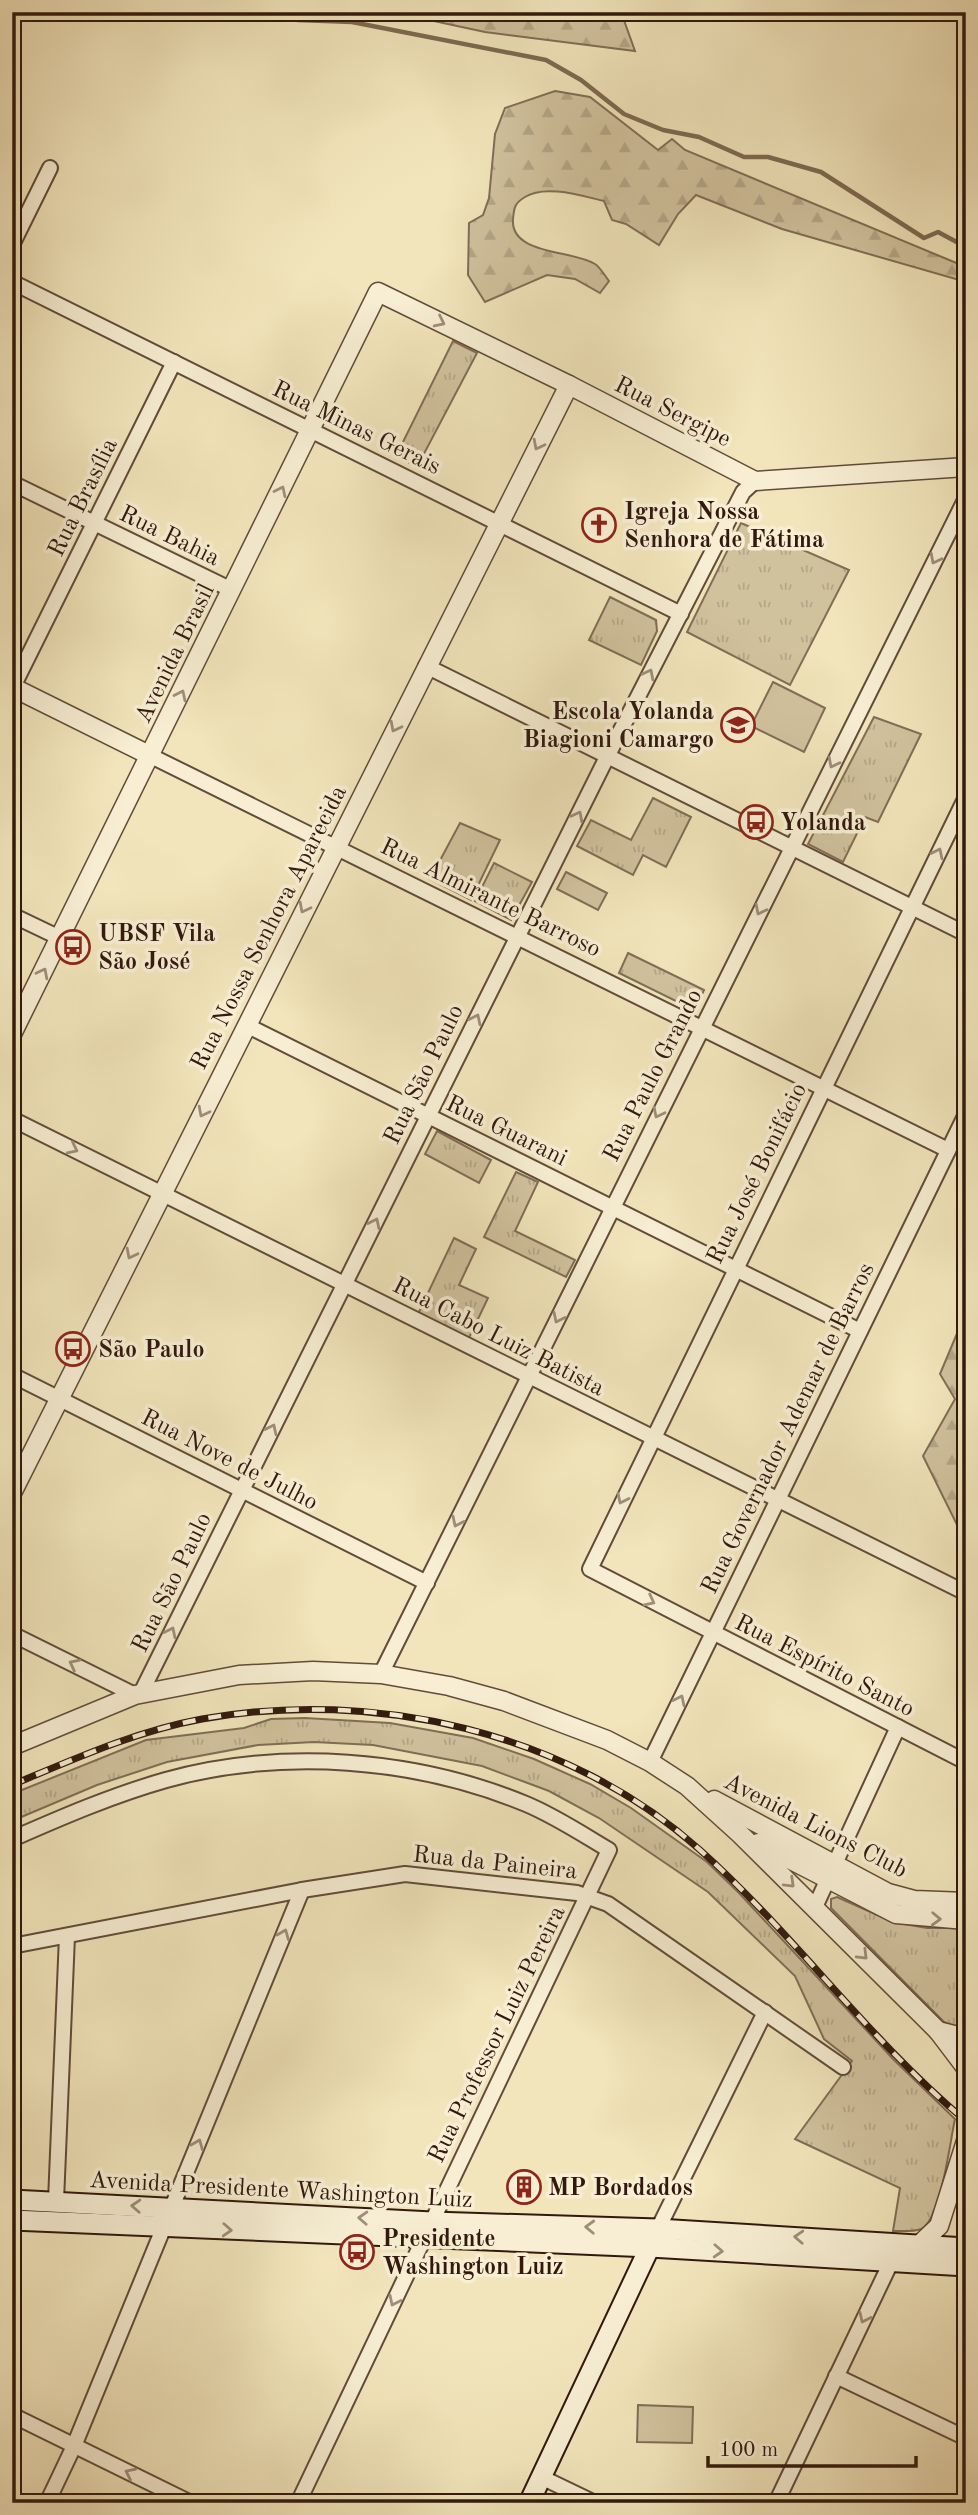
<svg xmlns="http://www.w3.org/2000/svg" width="978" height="2515" font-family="'Old Standard TT',serif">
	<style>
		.grass { fill: url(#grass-tufts); stroke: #816e56; stroke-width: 2 }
		.forest { fill: url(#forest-firs); stroke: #816e56; stroke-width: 2 }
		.pitch { fill: #d1c29e; stroke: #816e56; stroke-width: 2 }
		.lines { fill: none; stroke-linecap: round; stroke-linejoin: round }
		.stream { stroke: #7d6a52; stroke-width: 4.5 }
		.minor-casing { stroke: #614c39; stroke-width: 18 }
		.tertiary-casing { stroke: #614c39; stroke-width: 21 }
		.secondary-casing { stroke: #31190e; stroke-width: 23 }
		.minor { stroke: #f7eed3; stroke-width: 14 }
		.tertiary { stroke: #f7eed3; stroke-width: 18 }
		.secondary { stroke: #f7eed3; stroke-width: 19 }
		.rail-casing { stroke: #31190e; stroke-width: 7 }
		.rail { stroke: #f7eed3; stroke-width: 4.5; stroke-dasharray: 13; stroke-linecap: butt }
		.oneway { stroke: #9e8e7a }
		.labels { text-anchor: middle; stroke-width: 7; stroke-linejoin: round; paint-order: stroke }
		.street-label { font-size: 24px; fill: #31190e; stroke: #f7eed3 }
		.poi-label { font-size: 24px; font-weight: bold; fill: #31190e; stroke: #f7eed3; text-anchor: start }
	</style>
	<defs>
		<pattern id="grass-tufts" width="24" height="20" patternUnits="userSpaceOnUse" patternTransform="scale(1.75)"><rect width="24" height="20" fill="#d1c29e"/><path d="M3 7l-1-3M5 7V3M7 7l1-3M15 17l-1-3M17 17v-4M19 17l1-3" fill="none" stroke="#b4a687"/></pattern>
		<pattern id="forest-firs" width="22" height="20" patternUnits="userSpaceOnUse" patternTransform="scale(1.75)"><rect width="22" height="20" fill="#d1c29e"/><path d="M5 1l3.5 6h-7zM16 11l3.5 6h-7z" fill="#b4a687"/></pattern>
	</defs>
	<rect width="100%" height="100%" fill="#f2e5bb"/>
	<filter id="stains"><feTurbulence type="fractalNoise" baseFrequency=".00286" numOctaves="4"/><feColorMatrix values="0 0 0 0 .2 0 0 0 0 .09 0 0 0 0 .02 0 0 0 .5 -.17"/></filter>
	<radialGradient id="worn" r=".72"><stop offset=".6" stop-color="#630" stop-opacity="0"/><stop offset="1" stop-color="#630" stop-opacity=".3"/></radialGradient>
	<g class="grass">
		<polygon points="453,341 477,353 417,467 396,456"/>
		<polygon points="741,523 849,570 790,685 687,632"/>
		<polygon points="610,597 656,620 657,631 641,665 589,640"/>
		<polygon points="874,717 921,734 878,822 865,817 843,862 808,844"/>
		<polygon points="653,798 691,817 666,867 643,855 633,875 577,846 591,820 631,840"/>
		<polygon points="460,823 500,840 471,900 430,879"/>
		<polygon points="494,863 532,882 511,920 475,901"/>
		<polygon points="566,872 607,893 598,910 557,889"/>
		<polygon points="628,953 704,990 696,1008 692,1009 619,973"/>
		<polygon points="437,1131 491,1160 479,1183 425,1154"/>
		<polygon points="516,1172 538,1182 515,1231 575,1260 566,1277 484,1237"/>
		<polygon points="454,1238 476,1249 459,1285 488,1298 469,1338 418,1314"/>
		<path d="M305,1718L390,1723L473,1738L534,1759L590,1784L631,1808L707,1862L739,1893L893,2059L955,2119C950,2141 941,2220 921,2229C913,2232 902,2231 893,2231L900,2188L795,2139L852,2061L824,2039L795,1976L708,1892L599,1818L549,1791L482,1766L373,1745L314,1742L258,1745L167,1762L97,1785L12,1821V1794L146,1740L244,1728L271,1719Z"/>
		<polygon points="837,1897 893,1922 927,1928 966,1928 966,2032 944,2022 831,1908 831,1899"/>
	</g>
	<g class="forest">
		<polygon points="392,12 621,12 635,51 485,32"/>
		<path d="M555,91L590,97L658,150L672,139L685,150L966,267V282L782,229L696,195L678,214L659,245L626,224L612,220L604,201C582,196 545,184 525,197C515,203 514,207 513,219C510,255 573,250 595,264C600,267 605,276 609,281L600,293L575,279L547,275L485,302L468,275L469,223L483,215L489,198L495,134L505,108Z"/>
		<polygon points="966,1312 966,1543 923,1456 955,1399 940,1374"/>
	</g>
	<g class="pitch">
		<polygon points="773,682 825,708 804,752 751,726"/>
		<polygon points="638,2405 693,2407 692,2443 637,2442"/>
	</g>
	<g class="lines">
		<polyline class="stream" points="261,12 298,20 352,22 546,60 581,80 624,114 663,130 699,137 744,157 768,157 821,172 924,238 938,232 966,247"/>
		<g class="minor-casing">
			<g id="minor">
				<polyline points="12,245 50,168"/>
				<polyline points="12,282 681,614"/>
				<polyline points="12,483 232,590"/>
				<polyline points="426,666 966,934"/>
				<polyline points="12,689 174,362"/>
				<polyline points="151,756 948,1150"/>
				<polyline points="966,797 590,1569 966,1762"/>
				<polyline points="12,915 60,938"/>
				<polyline points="246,1025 860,1331"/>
				<polyline points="12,1119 966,1593"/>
				<polyline points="12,1375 427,1583"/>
				<polyline points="12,1634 135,1695"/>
				<polyline points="381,1674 966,498"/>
				<polyline points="141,1693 607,757 743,492 755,481"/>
				<polyline points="650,1762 966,1114"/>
				<path d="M12,1839C62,1817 113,1795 166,1780C282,1748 415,1758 526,1804C555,1816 582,1834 609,1850L298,2503"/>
				<polyline points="815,1907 898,1727"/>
				<polyline points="12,1946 302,1890 405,1874 577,1893 608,1904 843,2067"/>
				<polyline points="56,2201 67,1936"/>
				<polyline points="658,2229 765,2012"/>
				<polyline points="836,2376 966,2438"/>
				<polyline points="12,2415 191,2503"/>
				<polyline points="541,2477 595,2503"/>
				<polyline points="47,2503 74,2446 302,1890"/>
				<polyline points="776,2503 892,2260"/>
			</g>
		</g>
		<g class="tertiary-casing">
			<g id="tertiary">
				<polyline points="12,687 151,756"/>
				<polyline points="12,1034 378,292 569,385 755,481 966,467"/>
				<polyline points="12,1493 569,385"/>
				<polyline points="12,1746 135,1695 239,1675 313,1671 381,1674 449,1686 504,1701 607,1740 650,1762 687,1786 740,1834 938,2031 966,2038"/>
				<polyline points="714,1800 888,1893 914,1900 966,1902"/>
				<polyline points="758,1843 896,1914 966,1920"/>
				<polyline points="938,2031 966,2068"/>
				<polyline points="919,2245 939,2226 966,2141"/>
			</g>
		</g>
		<g class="secondary-casing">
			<g id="secondary">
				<polyline points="12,2200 432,2222 658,2229 966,2248"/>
				<polyline points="12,2220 650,2247 966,2266"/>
				<polyline points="529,2503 654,2238"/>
			</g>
		</g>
		<use href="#minor" class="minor"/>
		<use href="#tertiary" class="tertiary"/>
		<use href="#secondary" class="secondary"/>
		<g class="rail-casing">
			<path id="rail" d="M12,1785C74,1759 136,1731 202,1719C374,1688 568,1732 700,1850C794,1934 868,2039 966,2121"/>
		</g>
		<use href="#rail" class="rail"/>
	</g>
	<defs><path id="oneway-chevron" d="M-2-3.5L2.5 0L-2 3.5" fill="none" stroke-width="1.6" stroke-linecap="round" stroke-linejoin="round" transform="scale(1.75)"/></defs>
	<g class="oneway">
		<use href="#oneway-chevron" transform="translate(440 322) rotate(26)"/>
		<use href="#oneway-chevron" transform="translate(538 445) rotate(117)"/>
		<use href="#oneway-chevron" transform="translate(281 491) rotate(-64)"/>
		<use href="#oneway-chevron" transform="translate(935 559) rotate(117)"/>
		<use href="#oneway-chevron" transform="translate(649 674) rotate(-63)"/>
		<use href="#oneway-chevron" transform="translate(181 695) rotate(-64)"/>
		<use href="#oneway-chevron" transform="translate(395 727) rotate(117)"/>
		<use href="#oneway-chevron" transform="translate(833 763) rotate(117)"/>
		<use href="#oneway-chevron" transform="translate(578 816) rotate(-63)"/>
		<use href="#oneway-chevron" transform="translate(938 853) rotate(-64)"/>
		<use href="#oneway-chevron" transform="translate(304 908) rotate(117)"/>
		<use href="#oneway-chevron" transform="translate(760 910) rotate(117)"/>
		<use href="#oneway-chevron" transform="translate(43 973) rotate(-63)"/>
		<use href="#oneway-chevron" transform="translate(476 1019) rotate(-64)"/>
		<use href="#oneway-chevron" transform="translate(203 1112) rotate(117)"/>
		<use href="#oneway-chevron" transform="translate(658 1113) rotate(117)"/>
		<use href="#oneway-chevron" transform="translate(73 1149) rotate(26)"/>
		<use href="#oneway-chevron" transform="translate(375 1223) rotate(-64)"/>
		<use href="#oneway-chevron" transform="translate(131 1254) rotate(117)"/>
		<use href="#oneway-chevron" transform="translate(558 1318) rotate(116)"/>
		<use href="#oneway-chevron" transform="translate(272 1429) rotate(-64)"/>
		<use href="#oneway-chevron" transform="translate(622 1499) rotate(116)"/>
		<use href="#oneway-chevron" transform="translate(457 1522) rotate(116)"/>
		<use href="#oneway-chevron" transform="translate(650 1601) rotate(27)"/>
		<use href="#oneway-chevron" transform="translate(171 1632) rotate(-64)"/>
		<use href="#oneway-chevron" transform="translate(74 1664) rotate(-153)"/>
		<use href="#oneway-chevron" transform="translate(680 1700) rotate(-64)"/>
		<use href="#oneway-chevron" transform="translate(790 1883) rotate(44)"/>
		<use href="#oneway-chevron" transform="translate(936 1919) rotate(2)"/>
		<use href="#oneway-chevron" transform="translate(284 1934) rotate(-68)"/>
		<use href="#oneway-chevron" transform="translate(863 1955) rotate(45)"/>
		<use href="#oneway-chevron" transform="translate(198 2144) rotate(-68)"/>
		<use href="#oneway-chevron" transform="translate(136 2206) rotate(-177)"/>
		<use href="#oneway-chevron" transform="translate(363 2218) rotate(-177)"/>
		<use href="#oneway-chevron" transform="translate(590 2227) rotate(-178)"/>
		<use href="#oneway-chevron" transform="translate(227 2230) rotate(3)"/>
		<use href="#oneway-chevron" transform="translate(799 2237) rotate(-177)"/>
		<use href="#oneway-chevron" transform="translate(718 2251) rotate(3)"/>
		<use href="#oneway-chevron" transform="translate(394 2301) rotate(116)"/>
		<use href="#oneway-chevron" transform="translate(864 2318) rotate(115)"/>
		<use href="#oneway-chevron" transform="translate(130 2473) rotate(-154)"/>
	</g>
	<defs>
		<g id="church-ring" transform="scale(1.75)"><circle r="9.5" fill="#f7eed3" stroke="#8f2418" stroke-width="1.5"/><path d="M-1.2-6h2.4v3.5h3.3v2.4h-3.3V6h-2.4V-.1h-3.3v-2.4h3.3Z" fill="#8f2418"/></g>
		<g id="school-ring" transform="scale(1.75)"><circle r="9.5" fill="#f7eed3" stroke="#8f2418" stroke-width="1.5"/><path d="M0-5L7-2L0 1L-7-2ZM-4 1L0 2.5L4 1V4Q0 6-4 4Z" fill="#8f2418"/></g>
		<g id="bus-ring" transform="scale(1.75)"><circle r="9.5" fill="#f7eed3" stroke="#8f2418" stroke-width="1.5"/><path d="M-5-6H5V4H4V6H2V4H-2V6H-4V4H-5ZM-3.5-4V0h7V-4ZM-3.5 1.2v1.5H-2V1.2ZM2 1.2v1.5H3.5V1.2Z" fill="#8f2418"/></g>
		<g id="building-ring" transform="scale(1.75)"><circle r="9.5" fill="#f7eed3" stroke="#8f2418" stroke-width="1.5"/><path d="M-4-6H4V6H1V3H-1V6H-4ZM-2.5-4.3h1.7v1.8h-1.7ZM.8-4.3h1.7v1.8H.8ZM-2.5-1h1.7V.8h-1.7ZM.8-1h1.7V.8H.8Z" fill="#8f2418"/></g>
	</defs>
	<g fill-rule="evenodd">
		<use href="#church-ring" x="599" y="525"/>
		<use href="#school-ring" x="738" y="725"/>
		<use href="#bus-ring" x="756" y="822"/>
		<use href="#bus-ring" x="73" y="947"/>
		<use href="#bus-ring" x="73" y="1349"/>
		<use href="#building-ring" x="524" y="2187"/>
		<use href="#bus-ring" x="357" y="2252"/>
	</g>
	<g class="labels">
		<g class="street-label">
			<text transform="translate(673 411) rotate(27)" y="8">Rua Sergipe</text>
			<text transform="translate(357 427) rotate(26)" y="8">Rua Minas Gerais</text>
			<text transform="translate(82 497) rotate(-64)" y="8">Rua Brasília</text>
			<text transform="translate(170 535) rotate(26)" y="8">Rua Bahia</text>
			<text transform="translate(174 653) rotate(-64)" y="8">Avenida Brasil</text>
			<text transform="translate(491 897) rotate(26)" y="8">Rua Almirante Barroso</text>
			<text transform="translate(268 927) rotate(-63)" y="8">Rua Nossa Senhora Aparecida</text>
			<text transform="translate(423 1074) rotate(-64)" y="8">Rua São Paulo</text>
			<text transform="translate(652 1075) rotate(-63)" y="8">Rua Paulo Grando</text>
			<text transform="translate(507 1130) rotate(26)" y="8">Rua Guarani</text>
			<text transform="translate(756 1173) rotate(-64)" y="8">Rua José Bonifácio</text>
			<text transform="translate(499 1336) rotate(27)" y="8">Rua Cabo Luiz Batista</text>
			<text transform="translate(787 1428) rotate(-64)" y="8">Rua Governador Ademar de Barros</text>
			<text transform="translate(230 1459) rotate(27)" y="8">Rua Nove de Julho</text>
			<text transform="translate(171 1582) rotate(-64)" y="8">Rua São Paulo</text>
			<text transform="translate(825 1665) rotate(27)" y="8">Rua Espírito Santo</text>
			<text transform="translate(816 1825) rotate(27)" y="8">Avenida Lions Club</text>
			<text transform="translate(495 1862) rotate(6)" y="8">Rua da Paineira</text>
			<text transform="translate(496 2034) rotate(-64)" y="8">Rua Professor Luiz Pereira</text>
			<text transform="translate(281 2189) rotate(3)" y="8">Avenida Presidente Washington Luiz</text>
		</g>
		<g class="poi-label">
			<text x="624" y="519">Igreja Nossa<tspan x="624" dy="28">Senhora de Fátima</tspan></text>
			<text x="714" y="719" text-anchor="end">Escola Yolanda<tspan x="714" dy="28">Biagioni Camargo</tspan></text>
			<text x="780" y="830">Yolanda</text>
			<text x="98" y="941">UBSF Vila<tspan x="98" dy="28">São José</tspan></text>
			<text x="98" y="1357">São Paulo</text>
			<text x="548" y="2195">MP Bordados</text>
			<text x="382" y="2246">Presidente<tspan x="382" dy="28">Washington Luiz</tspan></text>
		</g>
	</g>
	<rect width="978" height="2515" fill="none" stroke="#f2e5bb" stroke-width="42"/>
	<rect x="14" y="14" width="950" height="2487" fill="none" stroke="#31190e" stroke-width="3.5"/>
	<rect x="21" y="21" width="936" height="2473" fill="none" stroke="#31190e" stroke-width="2"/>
	<path d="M708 2456v10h208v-10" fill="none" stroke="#31190e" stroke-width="3.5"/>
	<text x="719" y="2456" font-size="21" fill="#31190e" stroke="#f7eed3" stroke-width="5" paint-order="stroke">100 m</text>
	<rect width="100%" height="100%" filter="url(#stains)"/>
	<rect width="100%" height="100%" fill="url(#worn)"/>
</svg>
